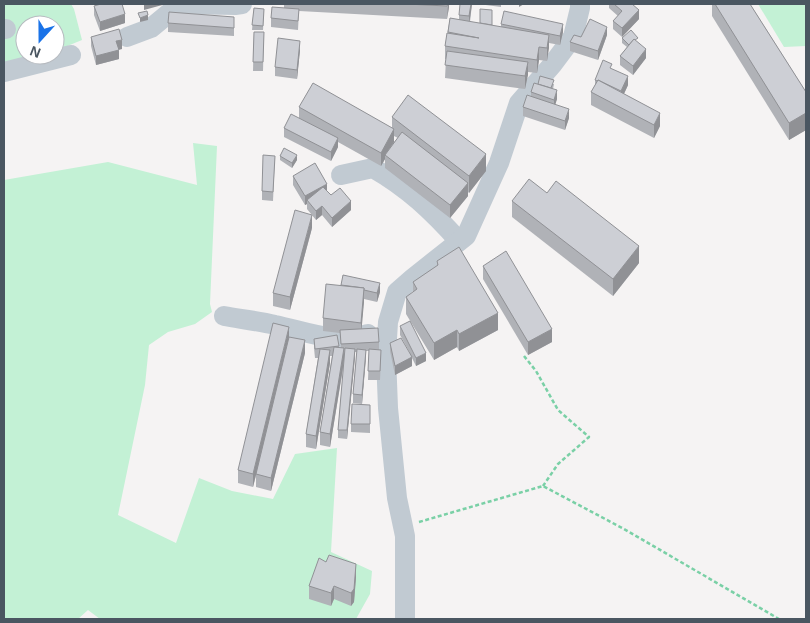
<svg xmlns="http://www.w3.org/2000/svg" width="810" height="623" font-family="Arial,sans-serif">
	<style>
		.green { fill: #c3f1d5 }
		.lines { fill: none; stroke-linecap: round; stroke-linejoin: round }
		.path { stroke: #7ad0a6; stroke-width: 2.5; stroke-dasharray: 4 2.5; stroke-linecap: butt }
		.minor { stroke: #c1cad2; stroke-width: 20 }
		.wall { fill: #b0b2b7; fill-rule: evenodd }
		.shaded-wall { fill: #909195 }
		.building { fill: #cdcfd5; stroke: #909195 }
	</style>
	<rect width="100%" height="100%" fill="#f5f3f3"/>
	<g class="green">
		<polygon points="4,4 71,4 74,9 82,40 55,51 55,25 25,25 25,55 46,55 4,73"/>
		<polygon points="758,4 806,4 806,46 784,47"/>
		<polygon points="193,143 217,146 210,304 212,312 195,324 168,332 149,345 145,385 118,515 176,543 199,478 232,491 273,499 295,454 337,448 331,552 372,571 370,594 356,619 100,619 88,610 78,619 4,619 4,180 108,162 197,185"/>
	</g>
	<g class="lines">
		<g class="path">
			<polyline points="524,356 536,371 558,410 589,437 558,464 543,486"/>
			<polyline points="419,522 543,486 624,529 779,619"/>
		</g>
		<g class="minor">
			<polyline points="180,4 235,5 242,4"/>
			<polyline points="4,29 6,29"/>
			<polyline points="127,37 151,28 180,4"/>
			<polyline points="4,72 71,55"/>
			<path d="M341,175L373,168C408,188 432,211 459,241"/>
			<path d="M224,316C241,319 258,321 275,325C304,331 337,345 368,334"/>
			<polyline points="405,619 405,536 397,498 388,408 386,356 388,322 397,292 413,278 466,236 499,163 519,103 552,65 573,37 580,8 580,4"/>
		</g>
	</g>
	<g class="wall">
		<polygon points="284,4 449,4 449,7 447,19 299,11 298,30 271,27 271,18 284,8"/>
		<polygon points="472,4 470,22 501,27 501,24 563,32 560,45 549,43 547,61 539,60 537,73 528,72 525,89 445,78 446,59 445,59 445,46 450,18 459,20 459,15"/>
		<polygon points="478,4 501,4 501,7"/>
		<polygon points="609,4 633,4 632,4 639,19 622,37 613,29 613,21 618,16 609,8"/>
		<polygon points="712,4 750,4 806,92 806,130 789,140 712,16"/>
		<polygon points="94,6 125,23 100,31 94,15"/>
		<polygon points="254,8 264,9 263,30 252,30"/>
		<polygon points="168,23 234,26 234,36 168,32"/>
		<polygon points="254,32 264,32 263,71 253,71"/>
		<polygon points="607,35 598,60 570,51 570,42 581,37"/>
		<polygon points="91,37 122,49 118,50 119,59 96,65 91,46"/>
		<polygon points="622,38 638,43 646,58 633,75 620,65 620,56 627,47 622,43"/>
		<polygon points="300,50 297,79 275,76 275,67"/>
		<polygon points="612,69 628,85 624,94 660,126 654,138 591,105 591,92 595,85 595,80"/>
		<polygon points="538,84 554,84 553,89 557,99 555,104 569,118 565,130 523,116 523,107 531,96 531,92"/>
		<path d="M299,107L392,128V117L486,171L469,193L468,192V196L450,218L385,168V159L381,166L338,142V147L331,161L284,137V128L299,118ZM394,136L398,138L394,142Z"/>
		<polygon points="275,156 273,201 262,200 262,191"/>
		<polygon points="280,156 297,160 292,168 280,160"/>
		<polygon points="293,176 327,191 331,195 351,210 332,227 322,215 316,220 307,209 307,204 305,205 293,185"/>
		<polygon points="512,201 639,263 613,296 512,217"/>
		<polygon points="312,228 290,310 273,306 273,293"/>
		<polygon points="437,261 498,330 459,351 457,347 434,360 406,314 406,297 413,292 413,282 437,266"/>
		<polygon points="483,266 552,342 528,355 483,279"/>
		<polygon points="343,275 380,292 377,302 364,299 361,329 379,342 379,349 381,358 380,380 368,380 369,351 366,351 362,404 353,403 353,394 357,352 355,352 347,439 338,438 338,430 344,363 330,447 320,445 320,432 332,356 330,356 330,363 316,449 306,447 306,434 318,358 315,358 314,348 314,339 339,346 339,348 341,348 340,333 323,331 323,318 341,286"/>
		<polygon points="400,326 426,361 416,366 412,358 412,366 395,375 390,351 390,343 410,353 400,335"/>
		<polygon points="289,339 305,353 271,491 256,487 256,475 253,487 238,483 238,470"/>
		<polygon points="370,405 370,433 351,432 351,424"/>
		<polygon points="356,577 354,602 351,606 334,599 331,606 309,599 309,586"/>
	</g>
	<g class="shaded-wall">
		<polygon points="144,4 166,4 144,10"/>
		<polygon points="448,4 449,4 449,7 447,19"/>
		<polygon points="471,4 472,4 469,25 469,16"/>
		<polygon points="519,4 524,4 519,7"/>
		<polygon points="639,10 639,19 622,37 622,28"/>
		<polygon points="125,14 125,23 100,31 100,22"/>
		<polygon points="148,15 148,20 140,22 140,18"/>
		<polygon points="563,24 563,32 560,45 560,36"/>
		<polygon points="607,27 607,35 598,60 598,51"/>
		<polygon points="549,35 549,48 547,61 547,48"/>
		<polygon points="122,40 122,49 116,50 116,41"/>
		<polygon points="300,41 300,50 297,79 297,70"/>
		<polygon points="539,47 539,60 537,73 537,60"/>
		<polygon points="646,49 646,58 633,75 633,66"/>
		<polygon points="119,50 119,59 96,65 96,56"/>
		<polygon points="528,62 528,75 525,89 525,76"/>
		<polygon points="628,76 628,85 621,100 621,91"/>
		<polygon points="557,90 557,99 554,109 554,100"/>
		<polygon points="569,109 569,118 565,130 565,121"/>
		<polygon points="660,113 660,126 654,138 654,125"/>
		<polygon points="806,113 806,130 789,140 789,123"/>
		<polygon points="394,129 394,142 385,155 385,159 381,166 381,153"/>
		<polygon points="338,138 338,147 331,161 331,152"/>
		<polygon points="486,154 486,171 469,193 469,176"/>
		<polygon points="297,155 297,160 292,168 292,163"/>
		<polygon points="468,183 468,196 450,218 450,205"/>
		<polygon points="327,184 327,192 307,200 307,204 305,205 305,196"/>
		<polygon points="351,201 351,210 332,227 332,218"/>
		<polygon points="322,206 322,215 316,220 316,211"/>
		<polygon points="312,215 312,228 290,310 290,297"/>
		<polygon points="639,246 639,263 613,296 613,279"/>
		<polygon points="380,283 380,292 377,302 377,293"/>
		<polygon points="364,288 364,302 361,336 361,323"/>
		<polygon points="498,313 498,330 459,351 459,334"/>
		<polygon points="289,327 289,340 253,487 253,474"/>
		<polygon points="552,329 552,342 528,355 528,342"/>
		<polygon points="457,330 457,347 434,360 434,343"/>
		<polygon points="305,340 305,353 271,491 271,478"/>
		<polygon points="344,348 344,361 330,447 330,434"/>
		<polygon points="355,349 355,358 347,439 347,430"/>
		<polygon points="330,350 330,363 316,449 316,436"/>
		<polygon points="366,350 366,358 362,404 362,395"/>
		<polygon points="426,353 426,361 416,366 416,358"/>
		<polygon points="412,357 412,366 395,375 395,366"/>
		<polygon points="356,564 356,577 354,602 351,606 351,593"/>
		<polygon points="334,586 334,599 331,606 331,593"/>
	</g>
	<g class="building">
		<polygon points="101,4 122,4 125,14 100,22 94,6"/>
		<polygon points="406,4 448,4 447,6"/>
		<polygon points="460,4 471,4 469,16 459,15"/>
		<polygon points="614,4 632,4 639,10 622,28 613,21 622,11"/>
		<polygon points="715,4 750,4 806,92 806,113 789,123"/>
		<polygon points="272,7 299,9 298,21 271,18"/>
		<polygon points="254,8 264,9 263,26 252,25"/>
		<polygon points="480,9 492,10 492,25 480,23"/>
		<polygon points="147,11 148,15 140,18 138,13"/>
		<polygon points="504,11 563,24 560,36 501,24"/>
		<polygon points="169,12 234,17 234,28 168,23"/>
		<polygon points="450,18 549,35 547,48 539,47 537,60 445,46 447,33 479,38 448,32"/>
		<polygon points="590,19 607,27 598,51 570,42 574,35 581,37"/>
		<polygon points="119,29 122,40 116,41 119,50 96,56 91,37"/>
		<polygon points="631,30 638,38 635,40 634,39 629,45 622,38"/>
		<polygon points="254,32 264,32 263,62 253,62"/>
		<polygon points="278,38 300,41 297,70 275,67"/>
		<polygon points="634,39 646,49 633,66 620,56"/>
		<polygon points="447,51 528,62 525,76 445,65"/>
		<polygon points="603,60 612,64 610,68 628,76 621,91 598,80 597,81 595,80"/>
		<polygon points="540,76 554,80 551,88 538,84"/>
		<polygon points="598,80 660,113 654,125 591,92"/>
		<polygon points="313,83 394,129 381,153 299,107"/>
		<polygon points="534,83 557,90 554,100 531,92"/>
		<polygon points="408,95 486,154 469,176 392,117"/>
		<polygon points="527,95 569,109 565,121 523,107"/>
		<polygon points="291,114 338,138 331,152 284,128"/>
		<polygon points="402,132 468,183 450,205 385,155"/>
		<polygon points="284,148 297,155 292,163 280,156"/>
		<polygon points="263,155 275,156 273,192 262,191"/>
		<polygon points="315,163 327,184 305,196 293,176"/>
		<polygon points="529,179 547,193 556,181 639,246 613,279 512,201"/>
		<polygon points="323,187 331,195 340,188 351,201 332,218 322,206 316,211 307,200"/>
		<polygon points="295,210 312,215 290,297 273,293"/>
		<polygon points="459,247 498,313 459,334 457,330 434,343 406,297 417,289 413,282 438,265 437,261"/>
		<polygon points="506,251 552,329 528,342 483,266"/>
		<polygon points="343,275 380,283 377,293 364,290 364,288 341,285"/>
		<polygon points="326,284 364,288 361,323 323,318"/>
		<polygon points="410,321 426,353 416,358 400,326"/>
		<polygon points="273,323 289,327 253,474 238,470"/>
		<polygon points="378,328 379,342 341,344 340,330"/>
		<polygon points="337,335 339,346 315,349 314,339"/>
		<polygon points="289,337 305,340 271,478 256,474"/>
		<polygon points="401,338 412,357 395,366 390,343"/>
		<polygon points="334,347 344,348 330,434 320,432"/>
		<polygon points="345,348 355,349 347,430 338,430"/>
		<polygon points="320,349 330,350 316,436 306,434"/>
		<polygon points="357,349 366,350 362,395 353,394"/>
		<polygon points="369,349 381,350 380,371 368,371"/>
		<polygon points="352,404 370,405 370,424 351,424"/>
		<polygon points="329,555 356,564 354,589 351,593 334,586 331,593 309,586 319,558 326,562"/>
	</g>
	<rect width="810" height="623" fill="none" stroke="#4a5661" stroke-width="10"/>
	<g transform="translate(40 40) rotate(201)"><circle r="24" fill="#ffffff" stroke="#b7bbc0"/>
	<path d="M0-4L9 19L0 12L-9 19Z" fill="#1a73e8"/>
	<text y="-8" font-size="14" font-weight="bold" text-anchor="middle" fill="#4a5661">N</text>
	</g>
</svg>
